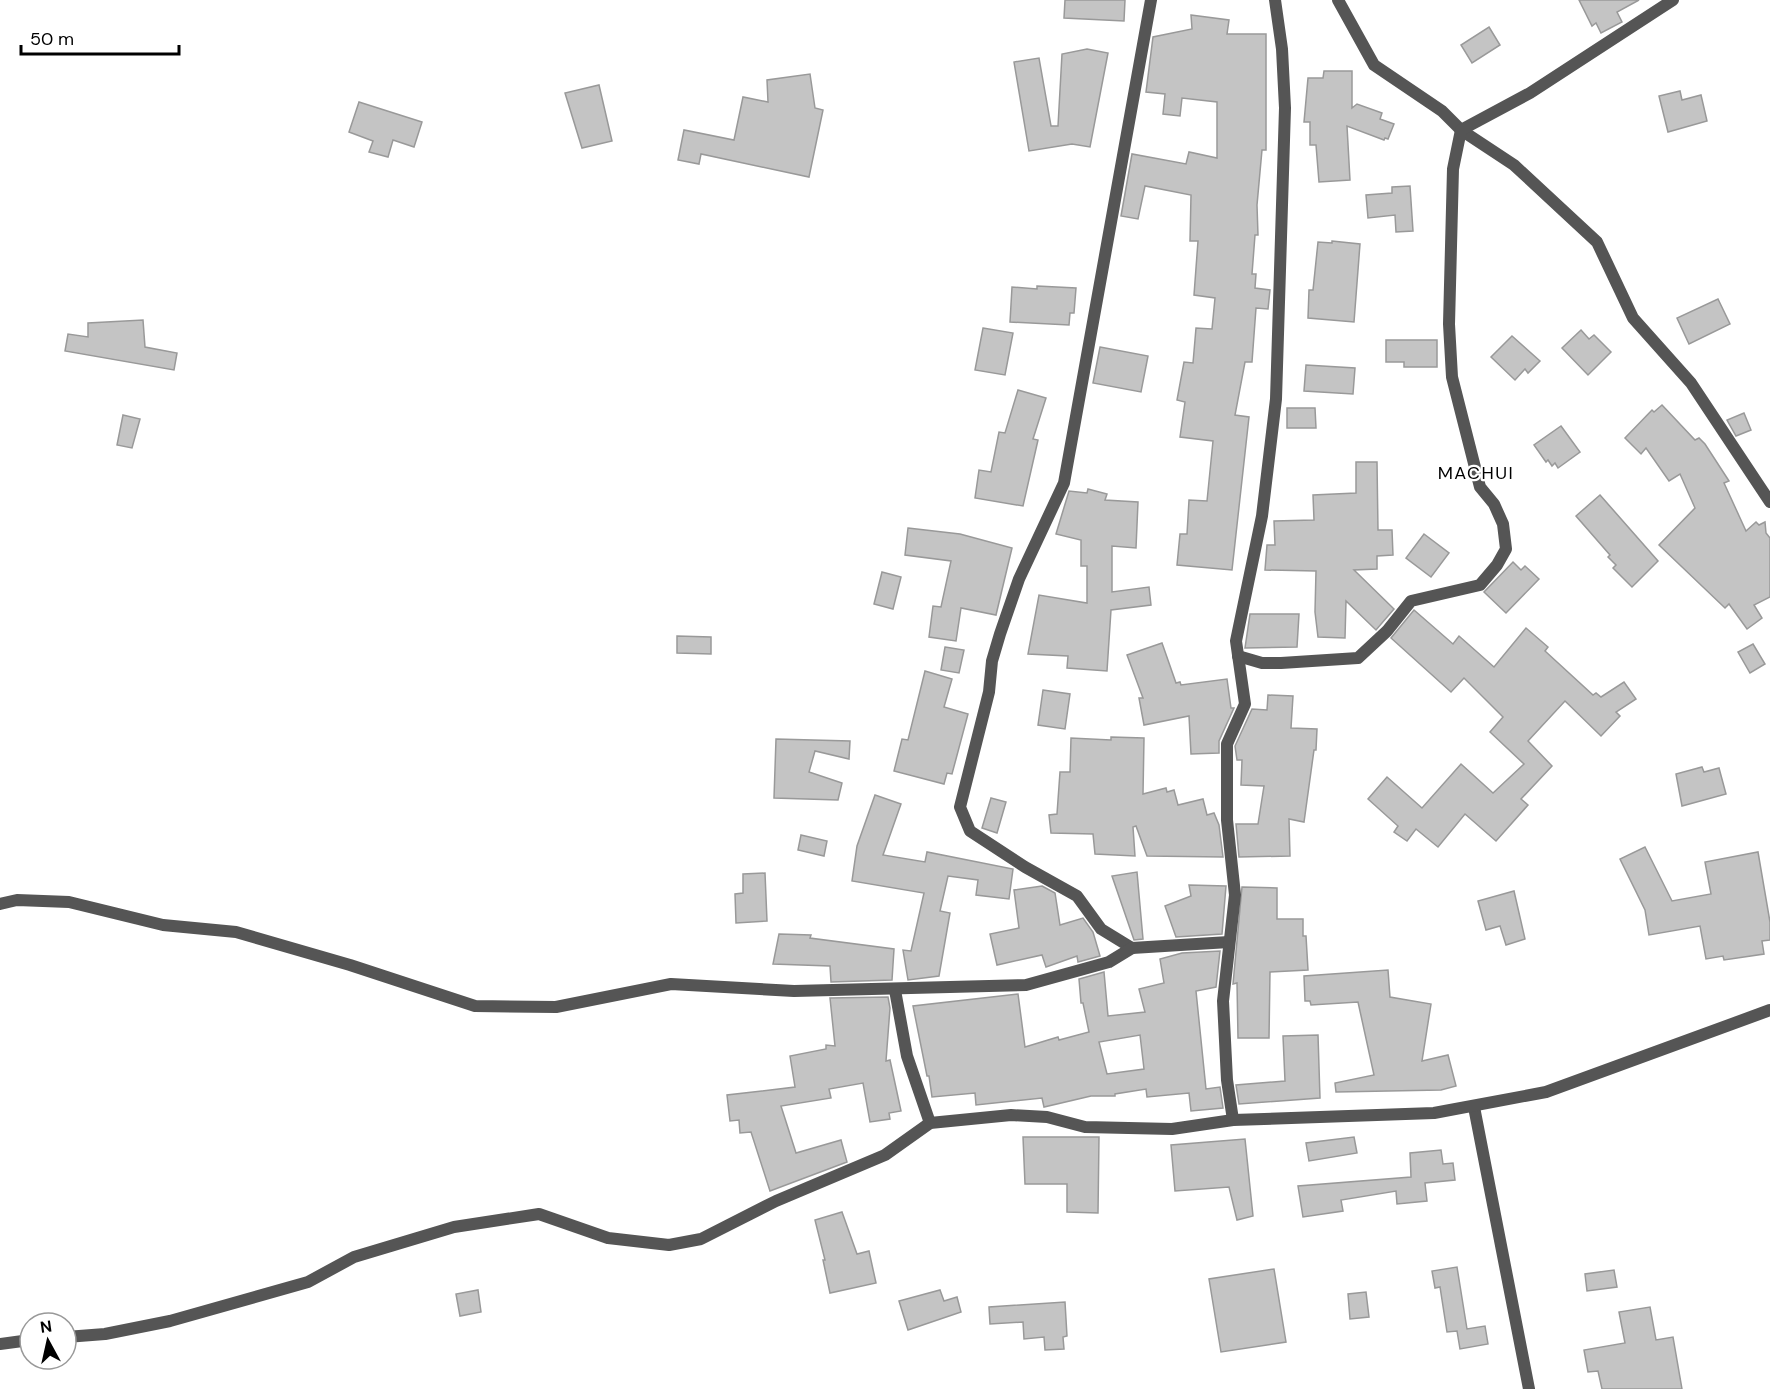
<svg xmlns="http://www.w3.org/2000/svg" width="1770" height="1389" font-family="'DM Sans',sans-serif">
	<style>
		.building { fill: #c4c4c4; stroke: #999; stroke-width: 1.5; fill-rule: evenodd }
		.lines { fill: none; stroke-linecap: round; stroke-linejoin: round }
		.street { stroke: #555; stroke-width: 12 }
		.labels { text-anchor: middle; stroke-width: 4.5; stroke-linejoin: round; paint-order: stroke }
		.quarter-label { font-size: 18px; letter-spacing: 1.5px; fill: #000; stroke: #fff }
	</style>
	<rect width="100%" height="100%" fill="#fff"/>
	<g class="building">
		<polygon points="1065,0 1125,0 1124,21 1064,18"/>
		<polygon points="1579,0 1639,0 1617,12 1622,22 1601,33 1596,23 1592,26"/>
		<polygon points="1191,15 1229,20 1227,34 1266,34 1266,150 1262,150 1257,205 1258,235 1255,235 1252,274 1256,274 1255,288 1270,290 1268,309 1256,308 1252,362 1245,362 1235,415 1249,417 1232,570 1177,565 1180,534 1187,534 1189,500 1207,501 1213,441 1180,437 1185,402 1177,400 1184,362 1193,363 1196,328 1212,329 1215,298 1194,295 1198,241 1190,241 1191,195 1145,186 1138,219 1121,216 1132,154 1186,164 1189,152 1217,158 1217,102 1182,98 1180,116 1163,114 1165,94 1146,92 1153,37 1192,29"/>
		<polygon points="1489,27 1500,45 1472,63 1461,45"/>
		<polygon points="1087,49 1108,53 1090,147 1072,144 1029,151 1014,62 1039,58 1051,126 1058,126 1062,54"/>
		<polygon points="1324,71 1352,71 1352,108 1357,104 1382,113 1380,119 1394,124 1388,139 1385,138 1384,140 1347,126 1350,180 1319,182 1316,145 1310,145 1310,122 1304,122 1308,78 1323,78"/>
		<polygon points="810,74 815,108 823,110 809,177 701,154 699,164 678,160 684,130 734,140 743,97 768,102 767,80"/>
		<polygon points="599,85 612,141 582,148 565,93"/>
		<polygon points="1680,91 1682,100 1701,95 1707,121 1668,132 1659,96"/>
		<polygon points="359,102 422,122 414,147 393,140 388,157 369,152 373,141 349,132"/>
		<polygon points="1410,186 1413,231 1396,232 1395,215 1368,218 1366,195 1392,193 1392,187"/>
		<polygon points="1332,241 1360,244 1354,322 1308,318 1309,290 1313,290 1318,242 1332,243"/>
		<polygon points="1037,286 1076,288 1074,313 1070,313 1069,325 1010,322 1012,287 1037,289"/>
		<polygon points="1718,299 1730,324 1689,344 1677,318"/>
		<polygon points="143,320 145,347 177,353 174,370 65,351 68,334 88,337 88,323"/>
		<polygon points="983,328 1013,333 1005,375 975,370"/>
		<polygon points="1581,330 1589,339 1594,335 1611,352 1588,375 1562,348"/>
		<polygon points="1512,336 1540,361 1528,373 1525,369 1515,380 1491,357"/>
		<polygon points="1386,340 1437,340 1437,367 1404,367 1404,362 1386,362"/>
		<polygon points="1100,347 1148,356 1141,392 1093,383"/>
		<polygon points="1306,365 1355,368 1353,394 1304,391"/>
		<polygon points="1018,390 1046,398 1033,439 1038,440 1023,506 975,498 979,470 991,472 999,432 1005,433"/>
		<polygon points="1662,405 1695,440 1699,438 1705,444 1729,481 1724,483 1746,531 1756,522 1759,525 1765,522 1766,533 1770,538 1770,597 1754,605 1762,618 1747,629 1729,604 1725,608 1659,545 1695,508 1680,474 1669,481 1646,448 1641,454 1625,438 1652,410 1654,412"/>
		<polygon points="1287,408 1315,408 1316,428 1287,428"/>
		<polygon points="1744,413 1751,430 1736,436 1727,420"/>
		<polygon points="123,415 140,419 132,448 117,445"/>
		<polygon points="1561,426 1580,452 1558,468 1555,463 1552,466 1548,460 1546,462 1534,445"/>
		<polygon points="1356,462 1377,462 1378,530 1392,530 1393,555 1377,556 1377,569 1354,570 1394,609 1376,630 1346,601 1345,638 1318,637 1315,612 1316,571 1265,570 1267,545 1275,545 1274,521 1314,520 1313,495 1356,493"/>
		<polygon points="1088,489 1107,494 1105,500 1138,502 1136,548 1112,546 1112,592 1149,587 1151,605 1111,610 1107,671 1067,668 1068,656 1028,654 1039,595 1087,603 1087,566 1081,566 1081,540 1056,534 1069,491 1087,493"/>
		<polygon points="1600,495 1658,561 1632,587 1613,568 1616,565 1608,557 1610,555 1576,516"/>
		<polygon points="908,528 960,534 1012,548 996,615 961,608 956,641 929,637 933,606 941,607 951,561 905,555"/>
		<polygon points="1424,534 1449,553 1431,577 1406,558"/>
		<polygon points="1513,562 1521,570 1525,566 1539,579 1506,613 1484,592"/>
		<polygon points="882,572 901,577 893,609 874,604"/>
		<polygon points="1414,610 1453,644 1459,636 1494,667 1526,628 1548,647 1545,651 1593,695 1596,693 1601,697 1624,682 1636,699 1616,712 1620,716 1601,736 1565,701 1528,741 1552,766 1521,799 1528,805 1496,841 1465,814 1438,847 1416,829 1407,841 1394,832 1398,826 1368,799 1387,777 1422,808 1461,764 1493,793 1524,764 1490,732 1503,717 1464,678 1451,692 1391,638"/>
		<polygon points="1250,614 1299,614 1297,647 1245,648"/>
		<polygon points="677,636 711,637 711,654 677,653"/>
		<polygon points="1162,643 1176,683 1180,682 1181,685 1227,679 1231,708 1234,708 1219,741 1219,753 1191,754 1189,716 1144,725 1139,698 1143,698 1127,655"/>
		<polygon points="1753,644 1765,664 1750,673 1738,652"/>
		<polygon points="945,647 964,650 959,673 941,670"/>
		<polygon points="925,671 952,679 944,707 968,714 952,774 947,773 944,784 894,771 902,739 908,740"/>
		<polygon points="1043,690 1070,694 1065,729 1038,725"/>
		<polygon points="1268,695 1293,696 1291,728 1317,729 1316,750 1314,750 1304,822 1289,819 1290,856 1239,857 1236,824 1258,824 1264,786 1241,785 1242,760 1237,760 1235,746 1252,709 1267,710"/>
		<polygon points="1111,737 1144,738 1143,794 1166,788 1167,792 1174,790 1178,805 1203,799 1207,815 1214,813 1219,825 1223,857 1147,856 1136,826 1133,827 1135,856 1095,854 1093,834 1051,833 1049,815 1057,814 1060,772 1070,772 1071,738 1111,740"/>
		<polygon points="776,739 850,741 849,759 815,751 809,772 842,783 838,800 774,798"/>
		<polygon points="1702,767 1704,772 1719,768 1726,794 1682,806 1676,774"/>
		<polygon points="875,795 901,804 883,855 925,862 927,852 1013,869 1009,899 976,895 978,880 948,876 940,911 950,913 939,976 908,980 903,950 911,951 924,893 852,881 857,846"/>
		<polygon points="991,798 1006,802 997,833 982,828"/>
		<polygon points="801,835 827,841 824,856 798,850"/>
		<polygon points="1645,847 1672,901 1711,894 1705,862 1758,852 1770,922 1770,940 1762,941 1764,954 1724,960 1723,956 1706,959 1700,926 1649,935 1645,910 1620,859"/>
		<polygon points="1137,872 1143,939 1134,940 1112,876"/>
		<polygon points="765,873 767,921 736,923 735,894 743,893 743,874"/>
		<polygon points="1189,885 1226,886 1222,934 1176,937 1165,906 1191,896"/>
		<polygon points="1042,886 1055,893 1060,925 1083,918 1093,932 1100,956 1078,962 1077,956 1046,967 1042,955 997,965 990,934 1019,928 1014,890"/>
		<polygon points="1242,887 1277,888 1277,919 1303,919 1303,936 1306,936 1308,970 1270,972 1269,1038 1238,1038 1237,983 1233,984"/>
		<polygon points="1514,891 1525,939 1506,945 1500,926 1486,930 1478,901"/>
		<polygon points="779,934 811,935 810,938 894,949 892,980 831,982 830,966 773,964"/>
		<path d="M1220,951L1216,987L1196,991L1206,1089L1220,1087L1223,1108L1191,1111L1189,1093L1147,1097L1146,1089L1115,1094V1096H1091L1044,1107L1042,1098L976,1105L975,1093L932,1097L929,1076H927L913,1006L1018,994L1025,1047L1058,1037L1059,1040L1089,1032L1083,1003H1081L1079,979L1104,972L1108,1016L1145,1012L1139,989L1164,983L1160,959L1182,953ZM1140,1035L1144,1069L1107,1074L1099,1042Z"/>
		<polygon points="1388,970 1390,997 1431,1004 1422,1061 1448,1055 1456,1086 1441,1090 1336,1092 1335,1083 1374,1075 1358,1002 1311,1005 1310,1001 1305,1001 1304,976"/>
		<polygon points="888,997 890,1008 886,1061 890,1060 901,1111 889,1113 890,1119 870,1122 863,1083 829,1089 831,1098 781,1106 796,1153 841,1140 847,1162 770,1191 751,1132 740,1133 739,1120 730,1121 727,1095 795,1087 790,1056 826,1049 826,1045 835,1046 830,998"/>
		<polygon points="1318,1035 1320,1098 1239,1104 1236,1085 1285,1081 1283,1036"/>
		<polygon points="1023,1137 1099,1137 1098,1213 1067,1212 1067,1184 1025,1184"/>
		<polygon points="1354,1137 1357,1153 1309,1161 1306,1143"/>
		<polygon points="1245,1139 1253,1216 1237,1220 1229,1187 1175,1191 1171,1145"/>
		<polygon points="1441,1150 1443,1164 1453,1163 1455,1180 1425,1183 1427,1201 1397,1204 1396,1191 1341,1200 1343,1211 1303,1217 1298,1186 1411,1177 1410,1153"/>
		<polygon points="842,1212 857,1254 869,1251 876,1283 830,1293 823,1260 825,1260 815,1220"/>
		<polygon points="1457,1267 1467,1329 1485,1326 1488,1344 1460,1349 1457,1331 1447,1332 1440,1287 1435,1288 1432,1271"/>
		<polygon points="1274,1269 1286,1342 1221,1352 1209,1279"/>
		<polygon points="1614,1270 1617,1287 1587,1291 1585,1274"/>
		<polygon points="478,1290 481,1312 460,1316 456,1294"/>
		<polygon points="940,1290 944,1301 957,1297 961,1312 908,1330 899,1301"/>
		<polygon points="1366,1292 1369,1317 1350,1319 1348,1294"/>
		<polygon points="1065,1302 1067,1336 1063,1337 1064,1349 1045,1350 1044,1337 1024,1339 1023,1322 990,1324 989,1307"/>
		<polygon points="1650,1307 1656,1340 1673,1337 1682,1389 1602,1389 1598,1371 1588,1372 1584,1350 1625,1343 1619,1312"/>
	</g>
	<g class="lines">
		<g class="street">
			<polyline points="1151,0 1064,483 1019,579 1000,634 992,661 989,692 960,807 970,831 1025,867 1077,896 1101,929 1132,948 1229,942"/>
			<polyline points="1338,0 1374,65 1442,111 1461,130 1514,165 1597,242 1633,318 1691,383 1770,502"/>
			<polyline points="1238,656 1262,663 1281,663 1358,658 1387,631 1411,601 1480,585 1497,565 1506,549 1503,524 1494,504 1480,487 1452,377 1449,324 1453,169 1461,130 1530,93 1673,0"/>
			<polyline points="0,904 17,900 69,902 163,925 236,932 350,965 475,1006 556,1007 671,984 794,991 1026,985 1109,962 1132,948"/>
			<polyline points="895,990 907,1056 930,1123"/>
			<polyline points="1474,1107 1529,1389"/>
			<polyline points="1233,1120 1227,1080 1223,1001 1235,895 1227,820 1227,744 1245,704 1236,641 1262,516 1276,399 1285,108 1282,49 1275,0"/>
			<polyline points="66,1337 105,1334 170,1321 308,1282 354,1257 454,1227 539,1214 608,1238 669,1245 701,1239 776,1201 885,1155 930,1123 1011,1115 1047,1117 1085,1127 1172,1129 1233,1120 1434,1113 1546,1092 1770,1010"/>
			<polyline points="0,1344 30,1340"/>
		</g>
	</g>
	<g class="labels">
		<g class="quarter-label">
			<text x="1476" y="479">MACHUI</text>
		</g>
	</g>
	<g transform="translate(48 1341) rotate(352)"><circle r="28" fill="#ffffff" stroke="#999999" stroke-width="1.5"/>
	<path d="M0-4.5L10 22L0 15L-10 22Z" fill="#000000"/>
	<text y="-9" font-size="16" font-weight="bold" text-anchor="middle" fill="#000000">N</text>
	</g>
	<path d="M21 45v9h158v-9" fill="none" stroke="#000000" stroke-width="3"/>
	<text x="30" y="45" font-size="18" fill="#000000" stroke="#ffffff" stroke-width="4.5" paint-order="stroke">50 m</text>
</svg>
